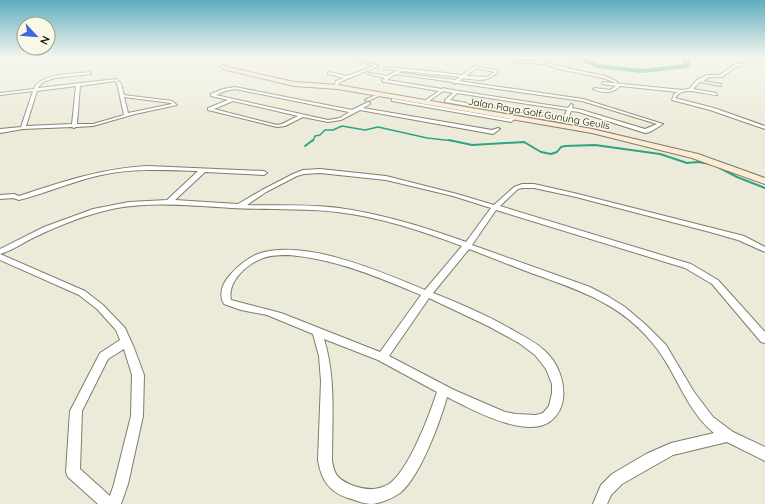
<svg xmlns="http://www.w3.org/2000/svg" width="765" height="504" font-family="Quicksand,sans-serif">
	<style>
		.lines { fill: none; stroke-linecap: round; stroke-linejoin: round }
		.stream-far1 { stroke: #2ea480; stroke-width: 1.5 }
		.stream { stroke: #2ea480; stroke-width: 2 }
		.river { fill: #2ea480; fill-rule: evenodd }
		.street-casing { stroke: #7e7d6d; stroke-width: 2 }
		.secondary-casing { stroke: #7e7d6d; stroke-width: 2 }
		.street { fill: #fff; fill-rule: evenodd }
		.secondary { fill: #ffecd4; fill-rule: evenodd }
		.labels { text-anchor: middle; stroke-width: 3; stroke-linejoin: round; paint-order: stroke }
		.far-street-label { font-size: 10px; fill: #12120c; stroke: #f9f8e6 }
	</style>
	<rect width="100%" height="100%" fill="#ecebd9"/>
	<g class="lines">
		<polyline class="stream-far1" points="313,141 315,136 320,135 325,130 333,130 342,126 365,130 378,127 427,138 454,141"/>
		<g class="stream">
			<polyline points="449,140 472,145 524,142 541,152 551,154 557,152 561,147 565,146 595,145 660,154 687,163 698,162 711,164"/>
			<polyline points="305,146 313,140"/>
			<polyline points="716,166 737,177 765,188"/>
		</g>
		<polygon class="river" points="571,57 582,57 599,64 642,69 683,64 682,57 688,57 691,66 687,68 642,73 598,68"/>
		<g class="street-casing">
			<g id="street">
				<polygon points="344,57 350,57 379,66 342,81 339,83 336,88 334,88 336,81 344,78 328,74 328,72 347,76 374,66"/>
				<polygon points="502,57 507,57 514,60 544,62 563,67 575,59 576,61 566,68 605,76 618,82 616,83 603,78 563,70 544,64 514,62"/>
				<path d="M765,57V59L736,67L722,77H709L703,81L721,84V86L700,82L693,89L716,93L717,95C705,95 683,84 675,98L714,108L765,126V129L710,110L672,100L674,94L678,92L620,86C613,94 602,93 593,89L595,88L610,90L616,86L602,84L603,82L682,90L689,89L697,80L707,75H720L734,65Z"/>
				<path d="M475,66L499,71C487,83 479,80 463,78L459,81L583,99L663,124L650,132L645,133L579,112L571,111L567,121L560,122L445,102V100L453,93L443,91L425,104L423,103V102L439,91L384,82L382,81L385,78L368,74L370,73L387,76L398,70L384,69L385,67L438,72L462,75ZM476,68L494,72L488,77L466,76ZM402,71L460,77L455,80L399,73ZM396,74L453,82L454,84L456,83L582,101L657,124L645,129L582,110L572,108L573,105L571,104L568,108L446,89L444,88L442,89L387,80ZM457,93L567,110L563,119L560,120L450,100Z"/>
				<path d="M90,72L91,74L55,78L43,82L39,86L38,88L116,79L121,83L124,95L172,101L177,105L135,114L93,126L76,127L74,128L72,127L23,129L0,133V129L21,127L33,91L0,95V93L34,89C39,73 76,74 90,72ZM115,81L117,83L124,115L93,124H77L80,86ZM76,86L72,124L26,126L37,91ZM124,97L171,103L172,104L128,113Z"/>
				<path d="M235,87L352,110L368,102L370,103V104L363,108L492,130L498,128L500,129L493,134L360,110L341,120L328,122L303,117L285,126L277,127L208,110V108L228,100L211,96V94L223,89ZM235,89L349,112L340,118L328,120L216,95L225,91ZM233,101L298,116L282,124L277,125L214,109Z"/>
				<polygon points="378,94 381,95 368,101 365,100"/>
				<polygon points="393,99 510,119 513,116 517,117 511,122 392,101 392,99"/>
				<path d="M148,166L264,171L267,173L264,175L205,172L175,200L238,204L262,190L293,174L303,170L320,169L386,176L457,194L494,205L514,187L522,184H534L578,194L744,236L765,247V252L738,240L710,232L576,197L534,188H523L518,189L500,206L691,264L718,280L765,332V343L761,342L712,284L685,268L496,210L472,245L590,287L609,297L625,307L646,325L666,345L694,392L713,417L733,432L765,447V461L727,442L673,455L622,484L611,495L607,504H593L601,485L612,474L646,454L671,443L714,433C687,411 678,377 658,350C625,305 582,291 531,273C510,265 490,257 469,249L433,293C461,304 489,316 516,332C527,338 539,344 548,354C559,366 565,383 563,399C562,406 559,413 554,418C531,443 471,409 447,397C440,422 420,477 400,493C393,498 381,503 372,504C363,504 356,500 348,498C329,492 321,479 318,460L321,381L319,356L313,334L267,315L241,310L224,304C218,294 223,282 231,274C238,266 248,258 258,254C304,238 382,272 425,290L462,246C422,231 380,217 337,212C302,208 267,210 232,208C191,206 152,201 112,209C85,215 60,225 35,237C24,242 12,251 0,254L85,291L103,305L125,328L134,348L144,375L143,416L128,484L121,504H98L68,477L66,472L70,411L100,353L120,340L116,330L97,309L79,295L0,260V249L44,227L93,209L129,202L167,200L198,171C166,170 133,168 101,175C73,181 47,193 19,200L13,198L0,199V195L14,194L19,196C61,182 103,168 148,166ZM320,173L386,180L453,196L491,208L466,242C425,227 382,214 339,208C308,204 277,206 247,205L266,192L297,176L304,174ZM289,255C336,259 378,277 421,295L380,352L281,313L231,300C227,281 247,264 263,258C271,255 280,255 289,255ZM429,298L488,326L519,343L535,355L546,369L552,384V393L549,406L543,413L536,415L516,414L505,412L454,390L389,356ZM324,339L378,360L437,392C429,416 409,470 389,484C377,491 366,490 354,486C339,480 334,476 332,460C332,419 336,378 324,339ZM124,349L132,375L131,416L114,484L110,496L80,469L82,411L108,359Z"/>
			</g>
		</g>
		<g class="secondary-casing">
			<polygon id="secondary" points="220,57 224,57 223,65 227,67 294,82 338,85 592,129 698,154 765,178 765,184 692,158 592,133 338,89 294,86 223,69 219,65"/>
		</g>
		<use href="#street" class="street"/>
		<use href="#secondary" class="secondary"/>
	</g>
	<linearGradient id="sky" x2="0" y2="1"><stop stop-color="#5daebe"/><stop offset="0.45" stop-color="#f6f6ee"/><stop offset="1" stop-color="#f6f6ee" stop-opacity="0"/></linearGradient>
	<rect width="765" height="128" fill="url(#sky)"/>
	<g class="labels">
		<g class="far-street-label">
			<text transform="translate(539 113) rotate(10)" y="4">Jalan Raya Golf Gunung Geulis</text>
		</g>
	</g>
	<g transform="translate(36 36) rotate(116)"><circle r="19" fill="#f9f8e6" stroke="#9d9c8f"/>
	<path d="M0-3L7 15L0 10L-7 15Z" fill="#4168da"/>
	<text y="-6" font-size="11" font-weight="bold" text-anchor="middle" fill="#12120c">N</text>
	</g>
</svg>
